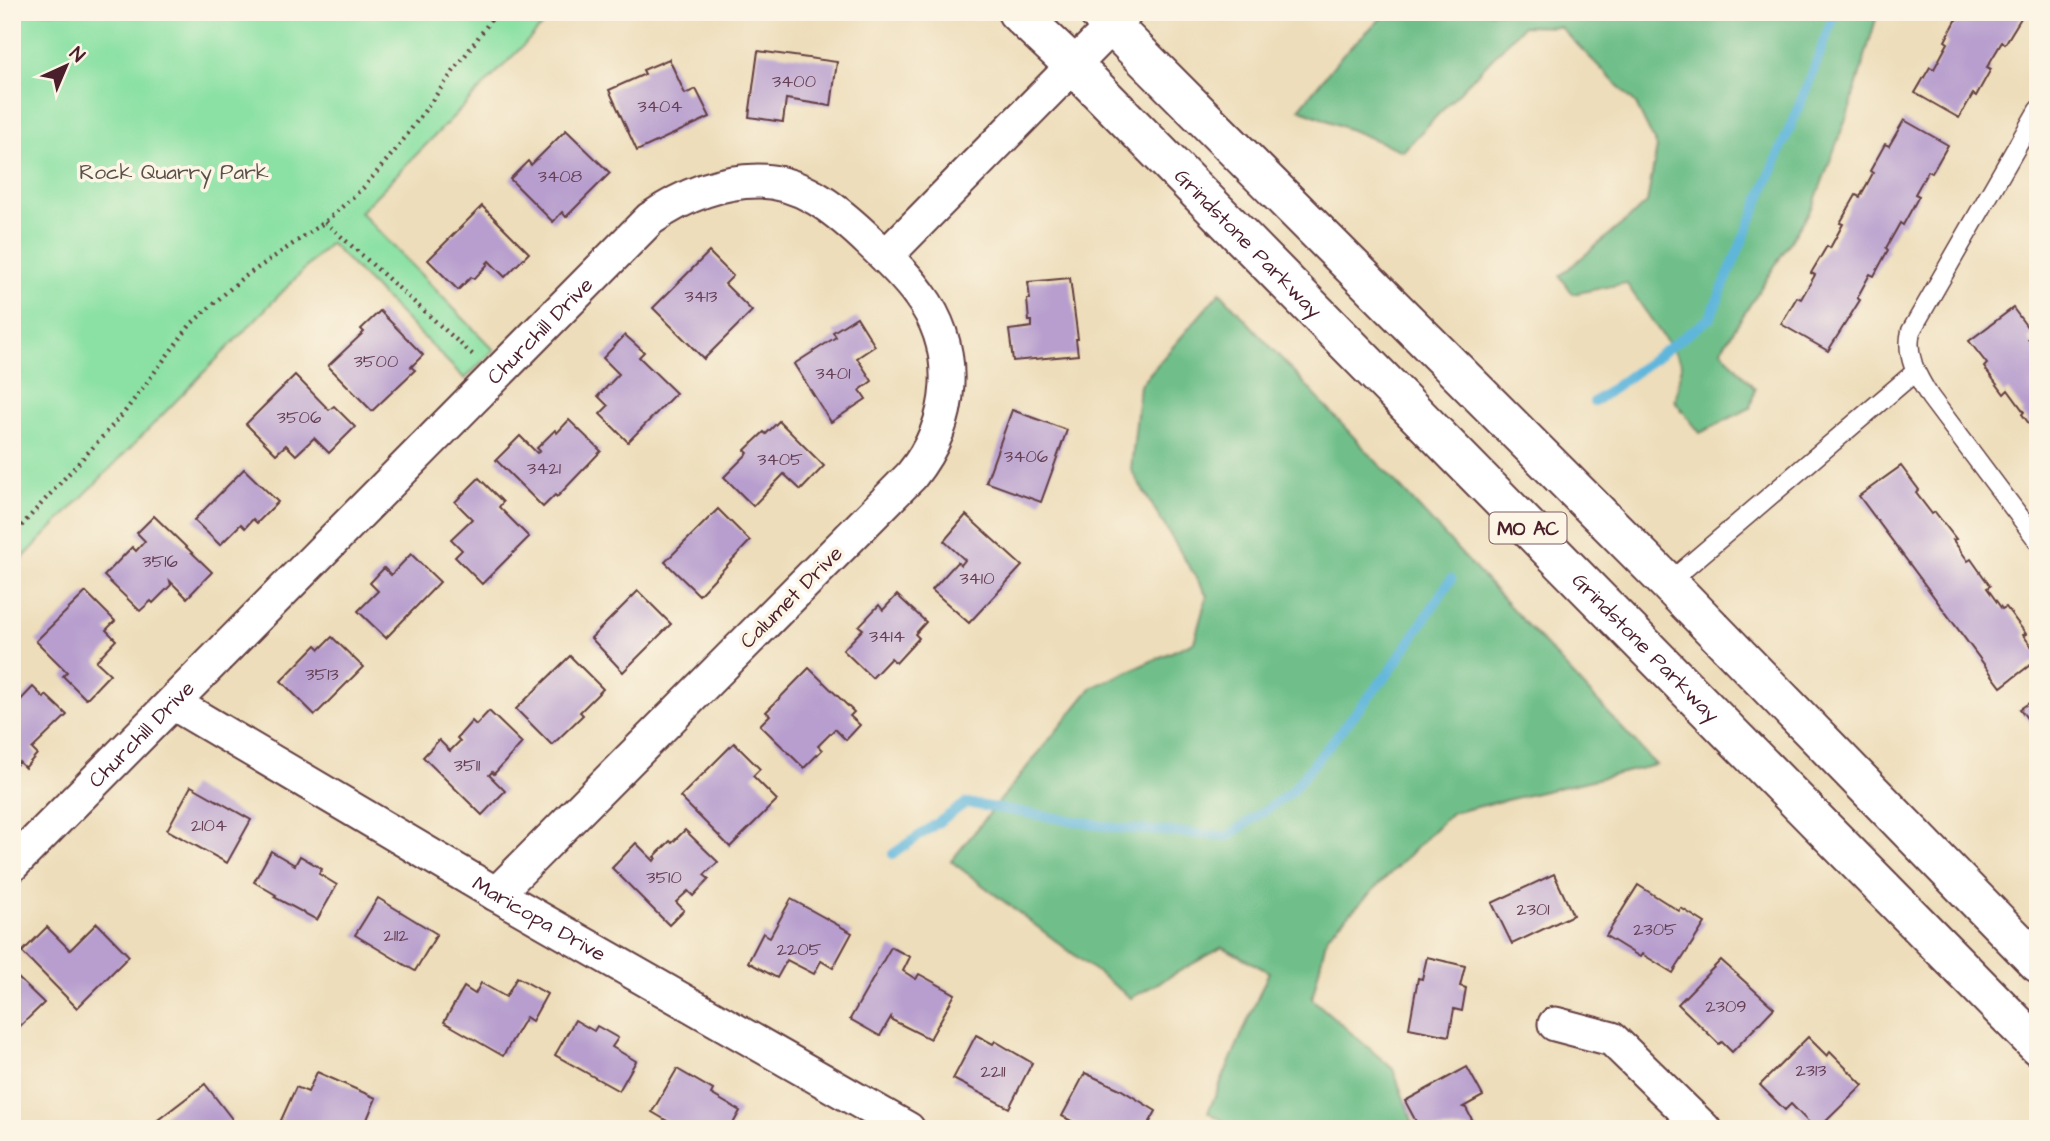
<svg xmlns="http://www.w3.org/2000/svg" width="2050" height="1141" font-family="'Architects Daughter',sans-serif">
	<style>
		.green { fill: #8be1a4; stroke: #6a8068; stroke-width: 2 }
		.forest { fill: #70bf8a; stroke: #5d6f5a; stroke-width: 2 }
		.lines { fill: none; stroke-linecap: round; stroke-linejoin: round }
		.stream { stroke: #5eb6db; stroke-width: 10 }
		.building { fill: #b79ece }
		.service-casing { stroke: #623c40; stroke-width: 21 }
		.minor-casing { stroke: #623c40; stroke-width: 37 }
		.primary-casing { stroke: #623c40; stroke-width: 42 }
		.path { stroke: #623c40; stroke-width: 4.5; stroke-dasharray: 2 5; stroke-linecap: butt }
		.service { stroke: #fff; stroke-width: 18 }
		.minor { stroke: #fff; stroke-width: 33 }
		.primary { stroke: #fff; stroke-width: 38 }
		.labels { text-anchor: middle; stroke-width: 7; stroke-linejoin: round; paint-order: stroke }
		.number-label { font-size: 18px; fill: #653f54 }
		.shield { fill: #fcf5e5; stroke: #7f5f63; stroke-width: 2 }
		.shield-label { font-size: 19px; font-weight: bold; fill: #4a1f2b }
		.park-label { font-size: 21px; fill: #5a5049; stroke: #fcf5e5 }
		.street-label { font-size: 21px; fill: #4a1f2b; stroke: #fcf5e5 }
	</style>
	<rect width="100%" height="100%" fill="#fcf5e5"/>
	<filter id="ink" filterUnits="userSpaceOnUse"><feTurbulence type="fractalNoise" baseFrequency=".0143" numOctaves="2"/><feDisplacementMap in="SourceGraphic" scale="14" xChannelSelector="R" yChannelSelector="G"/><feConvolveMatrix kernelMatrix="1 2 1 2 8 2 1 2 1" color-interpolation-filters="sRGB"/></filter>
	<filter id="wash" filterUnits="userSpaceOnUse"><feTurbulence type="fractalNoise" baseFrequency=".00686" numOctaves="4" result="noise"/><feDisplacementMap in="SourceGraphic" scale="28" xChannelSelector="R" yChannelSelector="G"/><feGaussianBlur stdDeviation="1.57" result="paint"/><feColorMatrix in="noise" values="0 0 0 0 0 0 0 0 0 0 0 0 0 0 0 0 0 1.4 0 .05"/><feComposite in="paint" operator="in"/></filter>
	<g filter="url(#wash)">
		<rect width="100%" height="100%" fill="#edddba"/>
		<polygon class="green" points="12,12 556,12 360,212 494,350 465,379 330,243 12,569"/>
		<g class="forest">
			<polygon points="1388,12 1878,12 1850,108 1813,206 1721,350 1755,389 1750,408 1700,433 1675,401 1682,364 1626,283 1573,294 1560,276 1647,203 1657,147 1636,104 1560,27 1523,26 1403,151 1299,109 1343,54"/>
			<polygon points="1220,292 1656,765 1451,813 1327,936 1312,999 1393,1069 1415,1129 1237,1129 1208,1112 1269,972 1223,947 1131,998 951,861 1091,688 1194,642 1207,596 1131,470 1140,385"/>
		</g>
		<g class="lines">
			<g class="stream">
				<polyline points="1594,402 1710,318 1809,82 1835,12"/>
				<polyline points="893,854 966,803 1116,828 1228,836 1290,793 1390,671 1451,579"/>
			</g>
		</g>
		<g id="blocks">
			<g class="building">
				<polygon points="1965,12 2018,12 2017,15 2021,18 2005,44 2002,42 1987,67 1991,69 1976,96 1973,94 1959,118 1915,93 1930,67 1934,69 1948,43 1945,41 1959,15 1962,17"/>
				<polygon points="758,51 837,62 831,106 786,99 783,122 749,117"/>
				<polygon points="669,59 685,94 696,89 710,117 637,151 609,90 645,74 643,70"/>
				<polygon points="1904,120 1948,145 1932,173 1928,171 1915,194 1919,196 1903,225 1900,223 1886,248 1888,250 1874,276 1870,274 1857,298 1860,300 1828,351 1781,324 1797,297 1801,299 1815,275 1811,273 1827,246 1830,248 1843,224 1840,223 1856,195 1860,197 1873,173 1870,171 1885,144 1889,146"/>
				<polygon points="566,130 610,173 566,217 562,212 553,222 510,179 528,161 531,165"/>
				<polygon points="482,206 529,253 505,277 489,261 487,263 488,264 474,279 471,277 458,290 428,260"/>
				<polygon points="709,252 733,276 725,284 752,311 704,359 653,308"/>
				<polygon points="1070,278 1078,339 1076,339 1078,355 1013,361 1009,330 1032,327 1032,321 1029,321 1027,299 1030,299 1028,282"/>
				<polygon points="2013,308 2033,335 2028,339 2038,351 2038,436 2022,414 2024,412 2008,390 2004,394 1984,367 1987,364 1969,341"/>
				<polygon points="380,311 423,355 411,367 415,370 372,411 328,366 364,332 361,329"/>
				<polygon points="857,317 875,346 857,358 872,381 860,390 866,399 831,422 794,364 836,337 833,332"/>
				<polygon points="625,335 644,352 639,357 676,393 628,442 600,414 608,406 598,396 619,374 603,358"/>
				<polygon points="295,375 329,410 334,406 355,427 329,453 314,438 296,455 286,445 276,454 246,424"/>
				<polygon points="1012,410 1067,430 1041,502 986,482"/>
				<polygon points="569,420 601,451 557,497 555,495 543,507 496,460 520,436 537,453 540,451 537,448 555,430 557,433"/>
				<polygon points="779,421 824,466 801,490 784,474 753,506 724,477 748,453 745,450 764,432 766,434"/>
				<polygon points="1901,466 1919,490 1916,493 1932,514 1935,512 1956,539 1953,540 1968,561 1971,559 1990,586 1987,588 2002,609 2006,607 2026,634 2023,635 2038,655 2038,659 2001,687 1859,496"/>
				<polygon points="244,469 278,502 257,523 253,519 245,528 241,524 220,545 194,520"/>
				<polygon points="479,478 503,502 499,507 529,537 482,584 455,557 462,550 451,539 472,519 455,502"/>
				<polygon points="718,509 750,541 699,595 665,562"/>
				<polygon points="966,515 1022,566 969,623 932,590 957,562 961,565 965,560 944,541"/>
				<polygon points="154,516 212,572 187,598 170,581 171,585 153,603 151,601 140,611 104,576 132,547 136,551 145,541 137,533"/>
				<polygon points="411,554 440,582 386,638 358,611 378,591 370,583 384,568 391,575"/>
				<polygon points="638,591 671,624 623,672 591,638"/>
				<polygon points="86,592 115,621 106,630 116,640 96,661 110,674 86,699 63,676 67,672 36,641"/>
				<polygon points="897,595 926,622 915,634 919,638 896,663 891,658 872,678 843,650 863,629 859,626 879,605 883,610"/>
				<polygon points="332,637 363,667 315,715 281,681 316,645 320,649"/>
				<polygon points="570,656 603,689 580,712 583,715 552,745 516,709"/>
				<polygon points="809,668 854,712 850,716 860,725 846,740 835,729 818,746 822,750 804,768 760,725 770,715 766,712"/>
				<polygon points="33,687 44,698 46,695 67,715 32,749 37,754 25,768 19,762 12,769 12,702 16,705"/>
				<polygon points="2038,697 2038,733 2020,709"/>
				<polygon points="489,711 522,743 494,774 492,772 489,775 505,791 482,815 423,757 439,740 450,751 460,741 457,738 472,721 476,725"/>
				<polygon points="734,743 760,769 753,776 777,800 730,847 680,797"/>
				<polygon points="191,786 251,820 227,863 167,830"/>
				<polygon points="685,830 718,862 704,875 709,879 693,896 688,891 676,902 684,910 669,925 612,868 636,843 654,861 656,858 654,857 670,841 672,843"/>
				<polygon points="271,851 295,865 300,856 322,869 319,874 337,885 317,920 274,897 276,895 254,882"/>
				<polygon points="1554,874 1573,915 1512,944 1492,903"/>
				<polygon points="1638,885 1679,911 1681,908 1705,923 1673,973 1642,954 1640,957 1606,936"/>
				<polygon points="378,898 437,934 415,971 355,935"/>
				<polygon points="791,899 852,933 833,968 821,961 814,974 787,960 777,978 748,962 763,933 770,937"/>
				<polygon points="97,923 129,956 77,1008 22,952 47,927 70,950"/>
				<polygon points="891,947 910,957 903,971 916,979 919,974 955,994 930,1039 892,1020 891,1017 880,1036 850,1019"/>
				<polygon points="1427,957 1465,966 1460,986 1466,988 1462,1011 1454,1009 1449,1036 1409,1028 1418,978 1422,979"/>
				<polygon points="1721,960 1774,1008 1732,1052 1722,1042 1719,1044 1678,1004"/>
				<polygon points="12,972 44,1003 12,1034"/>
				<polygon points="517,977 547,994 532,1021 526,1017 503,1056 444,1022 464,987 475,994 481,983 506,997"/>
				<polygon points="575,1020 594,1031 597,1026 618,1038 612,1047 636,1061 619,1091 555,1055"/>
				<polygon points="976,1035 993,1044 995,1041 1032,1063 1009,1108 953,1079"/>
				<polygon points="1808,1037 1827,1056 1830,1052 1863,1085 1818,1129 1815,1129 1791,1104 1785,1110 1760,1085"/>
				<polygon points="1467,1067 1483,1096 1463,1107 1466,1108 1477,1129 1420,1129 1405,1101"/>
				<polygon points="677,1069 713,1090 711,1094 740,1111 730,1129 681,1129 652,1112"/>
				<polygon points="317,1072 376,1098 363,1129 277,1129 296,1087 308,1092"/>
				<polygon points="1085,1073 1120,1089 1156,1111 1146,1129 1086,1129 1062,1116"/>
				<polygon points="205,1084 232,1119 219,1129 146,1129"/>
			</g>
		</g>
	</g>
	<g filter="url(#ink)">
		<use href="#blocks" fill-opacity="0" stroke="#623c40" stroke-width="2"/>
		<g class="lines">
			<g class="service-casing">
				<g id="service">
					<path d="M2038,110L1911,331C1905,356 1917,376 1930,397L2038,541"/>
					<polyline points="1668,583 1915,372"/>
				</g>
			</g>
			<g class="minor-casing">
				<g id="minor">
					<polyline points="886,256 1126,12"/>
					<path id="s1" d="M173,703L496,894L908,1129"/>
					<path id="s2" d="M12,865L650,219C683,196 718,181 758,181C801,181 835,209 864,236C883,254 904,273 919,294C961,350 954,423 911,476L496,894"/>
					<polyline points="1555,1024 1612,1039 1704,1129"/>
				</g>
			</g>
			<g class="primary-casing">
				<g id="primary">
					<path id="s3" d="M1017,12L1073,65L2038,1046"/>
					<polyline points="1098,12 1668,583 2038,963"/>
				</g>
			</g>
			<g class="path">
				<polyline points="325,222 473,355"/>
				<polyline points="12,536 123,414 191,324 240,280 325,222 364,187 398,147 491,20 492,12"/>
			</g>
			<use href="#service" class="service"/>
			<use href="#minor" class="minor"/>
			<use href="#primary" class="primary"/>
		</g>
	</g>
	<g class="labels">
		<g class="number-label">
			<text x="794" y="87">3400</text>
			<text x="660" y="112">3404</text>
			<text x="560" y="182">3408</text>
			<text x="701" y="302">3413</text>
			<text x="376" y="367">3500</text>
			<text x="833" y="379">3401</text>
			<text x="299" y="423">3506</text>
			<text x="1026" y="462">3406</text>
			<text x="780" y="465">3405</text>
			<text x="544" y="474">3421</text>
			<text x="160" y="567">3516</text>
			<text x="977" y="584">3410</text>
			<text x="887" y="642">3414</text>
			<text x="322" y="680">3513</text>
			<text x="467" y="771">3511</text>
			<text x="209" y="831">2104</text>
			<text x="664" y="883">3510</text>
			<text x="1533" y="915">2301</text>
			<text x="1655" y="935">2305</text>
			<text x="396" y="941">2112</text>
			<text x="799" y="955">2205</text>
			<text x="1726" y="1012">2309</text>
			<text x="1811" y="1076">2313</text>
			<text x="993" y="1077">2211</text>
		</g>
		<rect class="shield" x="1489.5" y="512.5" width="77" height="31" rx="5"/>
		<g class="shield-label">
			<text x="1528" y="535">MO AC</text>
		</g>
		<g class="park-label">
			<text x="174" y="179">Rock Quarry Park</text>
		</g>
		<g class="street-label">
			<text dy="7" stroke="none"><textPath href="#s3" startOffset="327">Grindstone Parkway</textPath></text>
			<text dy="7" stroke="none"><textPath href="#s2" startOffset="751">Churchill Drive</textPath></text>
			<text transform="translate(791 597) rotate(-45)" y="7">Calumet Drive</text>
			<text dy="7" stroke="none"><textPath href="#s3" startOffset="894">Grindstone Parkway</textPath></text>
			<text dy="7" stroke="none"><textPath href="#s2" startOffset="184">Churchill Drive</textPath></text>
			<text dy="7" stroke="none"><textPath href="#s1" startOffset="425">Maricopa Drive</textPath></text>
		</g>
	</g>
	<rect width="2050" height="1141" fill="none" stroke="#fcf5e5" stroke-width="42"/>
	<g transform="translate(66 66) rotate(44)" stroke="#fcf5e5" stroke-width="5" paint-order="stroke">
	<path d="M0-5L12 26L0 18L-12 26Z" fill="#4a1f2b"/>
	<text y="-10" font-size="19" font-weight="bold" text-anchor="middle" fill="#4a1f2b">N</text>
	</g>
</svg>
